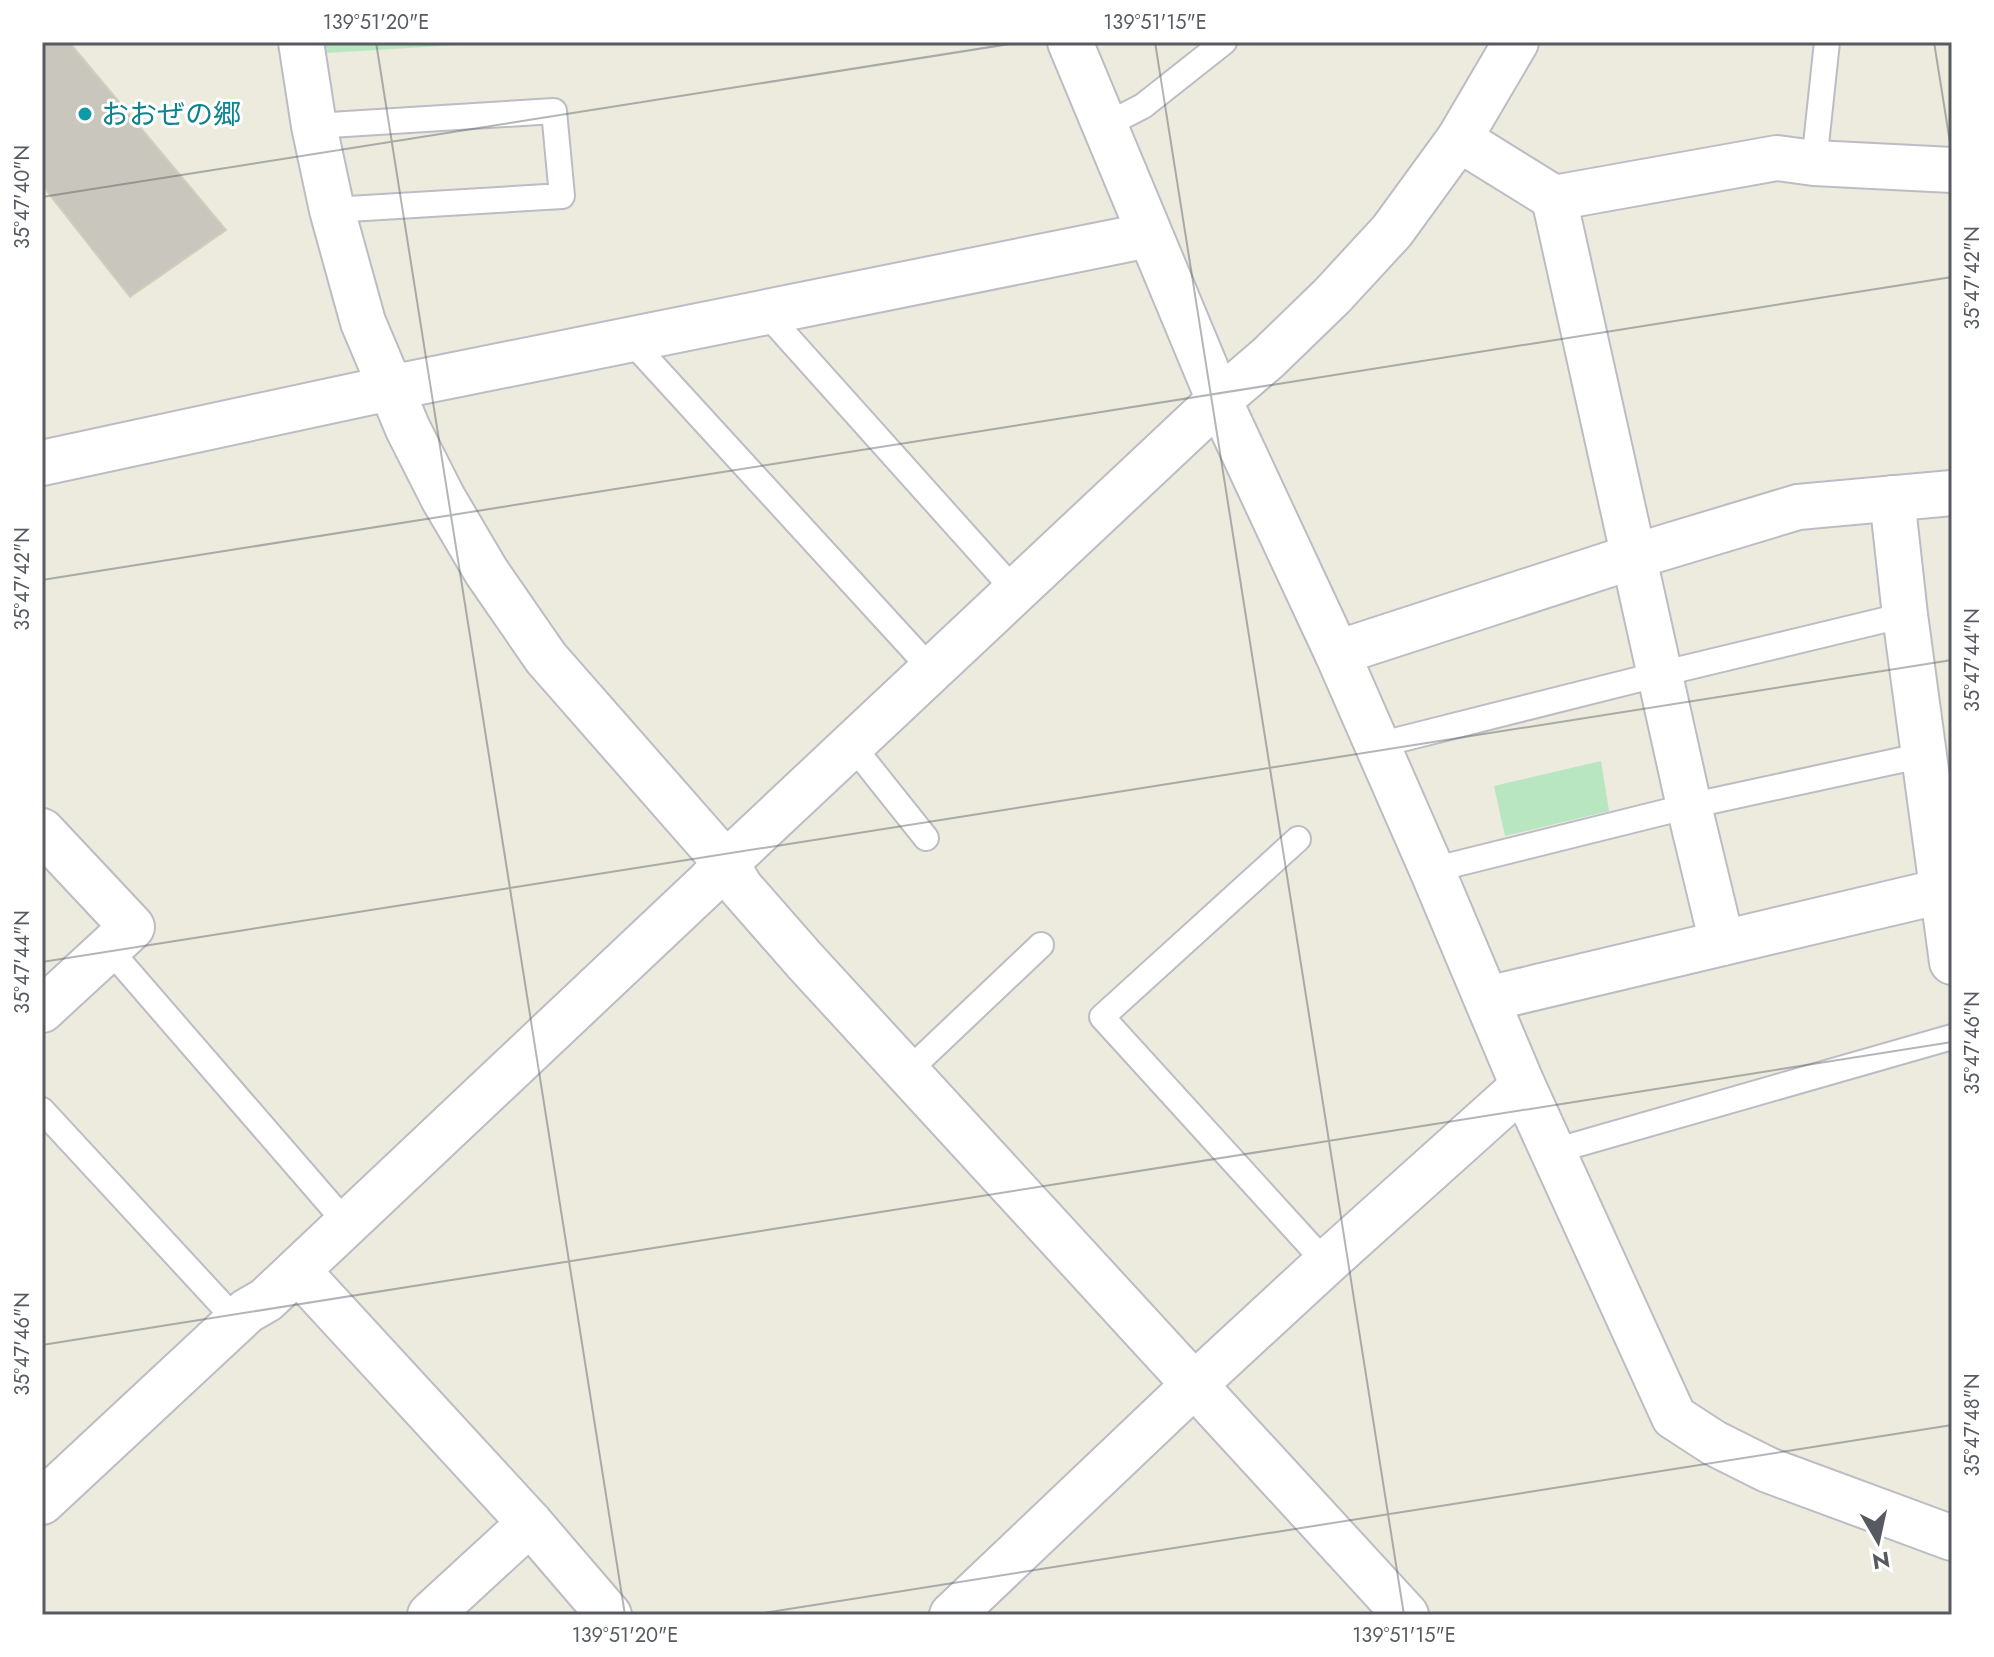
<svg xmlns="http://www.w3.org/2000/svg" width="1994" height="1657" font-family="Jost,'Noto Sans JP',sans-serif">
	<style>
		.green { fill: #b8e6c0 }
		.building { fill: #c9c7bd; stroke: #d1cebc; stroke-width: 2 }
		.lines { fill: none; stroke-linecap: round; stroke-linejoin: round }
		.service-casing { stroke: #bcbdc4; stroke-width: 28 }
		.minor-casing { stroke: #bcbdc4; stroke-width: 48 }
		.service { stroke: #fff; stroke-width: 24 }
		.minor { stroke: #fff; stroke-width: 44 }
		.ticks { fill: none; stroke: #575a61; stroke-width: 2; stroke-opacity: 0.45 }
		.culture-dot { fill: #0f9aa8; stroke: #fff; stroke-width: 3 }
		.labels { text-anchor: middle; stroke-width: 6; stroke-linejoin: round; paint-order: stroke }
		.culture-label { font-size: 28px; fill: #0d838f; stroke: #fff; text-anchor: start }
		.neatline { fill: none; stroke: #575a61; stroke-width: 3 }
		.ticks-label { font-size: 20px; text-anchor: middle; fill: #575a61 }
	</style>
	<rect width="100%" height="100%" fill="#ecebde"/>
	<g class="green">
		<polygon points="325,42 508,42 326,53"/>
		<polygon points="1601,761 1609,811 1505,836 1494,786"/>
	</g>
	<polygon class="building" points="42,42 69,42 226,230 130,297 42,185"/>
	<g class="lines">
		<g class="service-casing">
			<g id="service">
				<polyline points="1106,125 1143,106 1224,42"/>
				<polyline points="314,126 554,111 562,196 332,210"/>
				<polyline points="1814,163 1827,42"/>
				<polyline points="765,312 1016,592"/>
				<polyline points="630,340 932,670"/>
				<polyline points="851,744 926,838"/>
				<polyline points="1378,745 1660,674 1905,615"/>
				<polyline points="1298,839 1102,1017 1326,1263"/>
				<polyline points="1432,870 1689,806 1924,755"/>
				<polyline points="109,949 348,1225"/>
				<polyline points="908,1071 1041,945"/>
				<polyline points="42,1110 237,1321"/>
				<polyline points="1554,1151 1952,1037"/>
			</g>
		</g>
		<g class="minor-casing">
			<g id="minor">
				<polyline points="301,42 314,126 332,210 363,322 408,429 443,498 486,571 546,658 726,863 741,888 805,961 1406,1615"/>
				<polyline points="1070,42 1219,400 1337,653 1432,870 1523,1086 1674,1417 1714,1443 1768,1470 1952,1538"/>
				<polyline points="1459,139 1554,198 1777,158 1814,163 1952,170"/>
				<polyline points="1554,198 1689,806 1722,943"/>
				<polyline points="42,463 390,388 1149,235"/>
				<polyline points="1892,498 1905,615 1952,962"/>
				<polyline points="1337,653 1632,557 1798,507 1952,493"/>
				<polyline points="42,831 132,927 42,1010"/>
				<polyline points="1487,999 1942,891"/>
				<polyline points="298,1271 530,1523 609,1615"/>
				<polyline points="42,1502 247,1311 266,1300 709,882 726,863 1219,400 1268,358 1332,296 1392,231 1459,139 1516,42"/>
				<polyline points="430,1615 530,1523"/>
				<polyline points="952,1615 1194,1385 1326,1263 1523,1086"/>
			</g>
		</g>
		<use href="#service" class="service"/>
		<use href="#minor" class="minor"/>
	</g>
	<path class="ticks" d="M376,42L625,1615M1155,42L1404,1615M1934,42L1952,155M42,197L1022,42M42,580L1952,277M42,962L1952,660M42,1345L1952,1042M751,1615L1952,1425"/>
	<circle class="culture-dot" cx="85" cy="114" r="8"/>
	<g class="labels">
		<g class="culture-label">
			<text x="101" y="124">おおぜの郷</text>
		</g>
	</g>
	<rect width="1994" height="1657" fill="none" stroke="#ffffff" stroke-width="88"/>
	<g transform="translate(1878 1541) rotate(171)" stroke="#ffffff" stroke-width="6" paint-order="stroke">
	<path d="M0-6L14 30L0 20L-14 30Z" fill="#575a61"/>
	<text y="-12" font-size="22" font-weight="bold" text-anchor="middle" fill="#575a61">N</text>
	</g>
	<rect x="44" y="44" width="1906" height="1569" class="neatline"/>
	<g class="ticks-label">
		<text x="376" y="29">139°51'20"E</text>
		<text x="1155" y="29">139°51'15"E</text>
		<text transform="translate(22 197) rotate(-90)" y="7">35°47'40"N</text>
		<text transform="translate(1972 278) rotate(-90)" y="7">35°47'42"N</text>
		<text transform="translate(22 579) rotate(-90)" y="7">35°47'42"N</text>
		<text transform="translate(1972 660) rotate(-90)" y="7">35°47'44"N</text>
		<text transform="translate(22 962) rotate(-90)" y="7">35°47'44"N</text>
		<text transform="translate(1972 1043) rotate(-90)" y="7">35°47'46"N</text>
		<text transform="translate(22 1344) rotate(-90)" y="7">35°47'46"N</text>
		<text transform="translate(1972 1425) rotate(-90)" y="7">35°47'48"N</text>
		<text x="625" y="1642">139°51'20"E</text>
		<text x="1404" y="1642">139°51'15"E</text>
	</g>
</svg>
